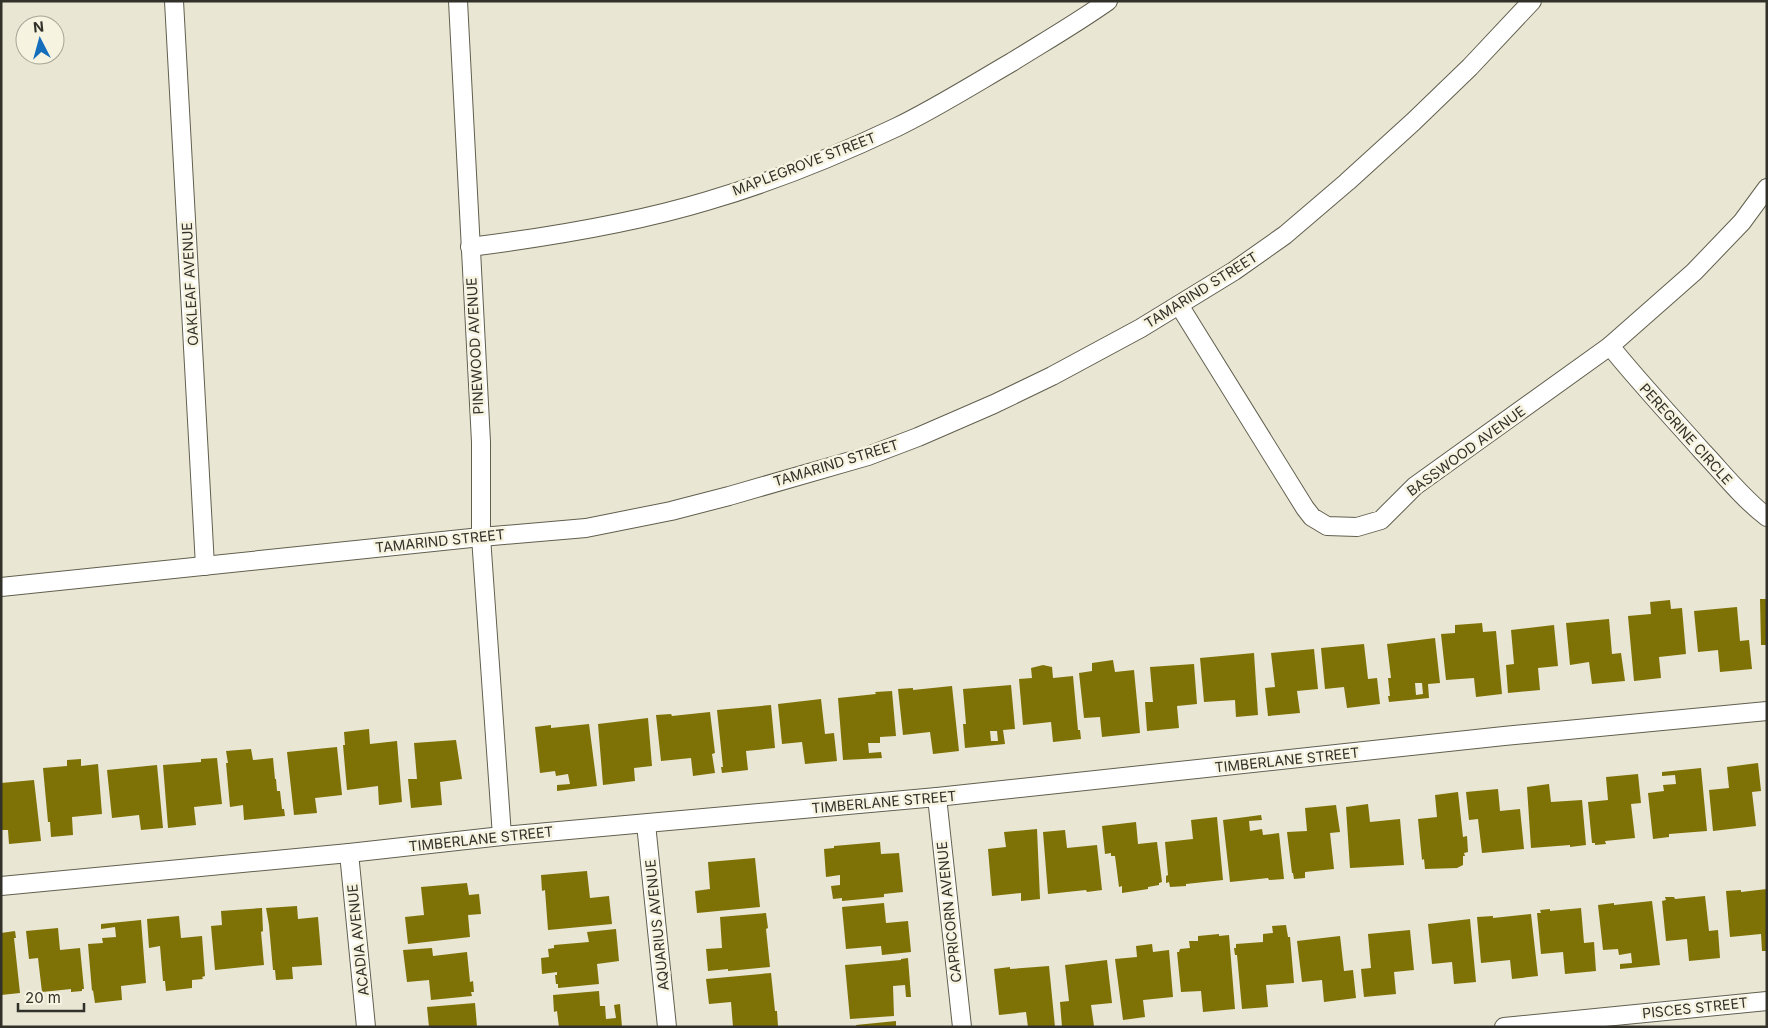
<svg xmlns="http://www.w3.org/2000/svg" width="1768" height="1028" font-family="Inter,sans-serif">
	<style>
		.building { fill: #7e7106; fill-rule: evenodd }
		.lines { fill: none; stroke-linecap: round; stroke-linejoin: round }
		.street-casing { stroke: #615f4e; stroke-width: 20 }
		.street { stroke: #fff; stroke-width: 18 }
		.labels { text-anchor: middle; stroke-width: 5; stroke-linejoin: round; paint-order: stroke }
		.street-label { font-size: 14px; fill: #313029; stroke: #f6f4e0 }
	</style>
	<rect width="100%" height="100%" fill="#e9e6d3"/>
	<g class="building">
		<polygon points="1760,599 1767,599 1767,645 1761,645"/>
		<polygon points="1670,600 1671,609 1682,608 1686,654 1659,657 1661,678 1634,681 1628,616 1651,614 1650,602"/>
		<polygon points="1737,607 1740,641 1749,640 1752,669 1720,672 1718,650 1698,652 1694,611"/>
		<polygon points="1609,619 1612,654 1621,653 1625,681 1592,684 1589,662 1570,665 1566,623"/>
		<polygon points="1482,623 1483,632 1496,631 1502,694 1476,697 1474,678 1446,680 1441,634 1455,633 1455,625"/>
		<polygon points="1554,625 1558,666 1538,668 1540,690 1508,693 1506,665 1514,664 1511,630"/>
		<path d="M1435,638L1440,683L1428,684L1429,698L1389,702L1388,696H1390L1388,678H1391L1387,644ZM1415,683H1422L1423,694L1416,695Z"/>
		<polygon points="1364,644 1368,679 1377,678 1380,704 1347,708 1344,687 1325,689 1321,648"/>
		<polygon points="1314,649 1318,689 1297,691 1300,713 1268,716 1265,688 1275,687 1271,653"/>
		<polygon points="1254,653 1258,715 1236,717 1235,700 1204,702 1200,658"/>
		<polygon points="1113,660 1115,672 1134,670 1140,733 1102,737 1100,717 1084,718 1079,673 1092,671 1092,663"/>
		<polygon points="1194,664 1197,704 1177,706 1179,728 1147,731 1145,702 1153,702 1150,667"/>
		<polygon points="1043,665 1052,667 1053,678 1073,676 1078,730 1080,730 1081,739 1053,742 1051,722 1023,725 1019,679 1032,678 1031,668"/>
		<path d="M1011,685L1015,729L1003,730L1005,744L965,748L963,724H966L963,689ZM990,731H997L998,741H991Z"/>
		<polygon points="952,686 959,751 933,754 930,732 903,735 898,689 913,688 913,690"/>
		<polygon points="892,691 896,736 880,737 880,743 868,743 869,753 881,752 882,758 843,760 838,698 876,694 875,692"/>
		<polygon points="821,699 825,734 834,733 837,761 805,764 802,742 782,744 778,704"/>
		<polygon points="771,705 775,748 746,751 748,770 722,773 721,767 723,767 717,710"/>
		<polygon points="710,712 715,753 712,754 715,773 693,776 691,758 661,761 656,715 671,714 672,716"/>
		<polygon points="648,718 652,766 634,768 635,781 603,785 598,724"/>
		<polygon points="589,724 597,786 557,791 557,785 570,784 568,774 556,776 555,771 540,773 535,727 551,725 551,728"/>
		<polygon points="369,729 370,744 397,741 402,802 379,805 378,786 347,790 343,745 345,745 344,732"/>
		<polygon points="456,740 462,779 440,782 442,805 411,808 408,779 417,779 414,743"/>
		<polygon points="337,747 342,795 315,798 317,813 294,815 287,752"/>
		<polygon points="251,749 253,760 273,758 275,779 276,779 277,791 280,791 282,809 284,809 285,816 244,820 243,805 230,807 226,763 228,763 226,751"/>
		<polygon points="217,758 222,804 194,807 196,825 168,828 163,765 201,762 201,759"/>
		<polygon points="81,759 81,766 98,764 102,814 72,817 73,835 51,837 50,822 48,822 43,768 67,766 67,760"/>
		<polygon points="1758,763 1761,791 1752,792 1756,826 1713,831 1709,790 1729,788 1727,767"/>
		<polygon points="157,765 163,828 141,830 139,815 112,818 107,770"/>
		<polygon points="1701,768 1707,831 1669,834 1669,837 1653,839 1648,793 1664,791 1663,785 1676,784 1675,775 1662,776 1662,772"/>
		<polygon points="1638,774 1641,803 1631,804 1635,838 1605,841 1606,844 1595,845 1595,843 1592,843 1588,802 1608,800 1606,777"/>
		<polygon points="34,780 41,841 9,844 8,830 1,830 1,783"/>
		<polygon points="1549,784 1551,802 1582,800 1586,845 1570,847 1570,845 1531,848 1527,787"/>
		<polygon points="1498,789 1500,811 1520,809 1524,849 1482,853 1478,819 1469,820 1466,792"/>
		<polygon points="1458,792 1463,837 1467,836 1468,852 1464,853 1465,856 1463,856 1463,865 1457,868 1425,869 1424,859 1422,860 1418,819 1437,817 1435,795"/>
		<polygon points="1368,804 1370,822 1400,819 1404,865 1350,868 1346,807"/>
		<polygon points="1336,805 1340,832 1330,833 1334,869 1305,872 1305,878 1294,879 1293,873 1292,873 1287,832 1307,831 1305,808"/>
		<polygon points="1261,815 1262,820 1249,821 1250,831 1262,829 1263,835 1279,833 1284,879 1269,880 1268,878 1230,882 1223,820"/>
		<polygon points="1217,817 1223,880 1186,884 1186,886 1170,887 1169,882 1166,883 1166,876 1168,875 1165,842 1193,839 1191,820"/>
		<polygon points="1136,822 1138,844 1157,842 1162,882 1159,883 1159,885 1148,887 1148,889 1122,893 1122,886 1119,887 1115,856 1111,856 1111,853 1105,854 1102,826"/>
		<polygon points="1037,829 1040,899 1021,901 1021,893 992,896 988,849 1006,847 1004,832"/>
		<polygon points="1065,830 1067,848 1097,845 1102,890 1087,892 1086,890 1048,894 1043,832"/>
		<polygon points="880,842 881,854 899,853 903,892 884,894 884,897 842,901 842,898 833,899 831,886 840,885 840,875 826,877 824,849 834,848 834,846"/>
		<polygon points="755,858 760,907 697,913 695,891 710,889 708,862"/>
		<polygon points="587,871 590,898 609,896 612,924 548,930 545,890 542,891 541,875"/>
		<polygon points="467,883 469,895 479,894 481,914 468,915 470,937 408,944 405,917 424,915 421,887"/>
		<polygon points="1767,889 1767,951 1762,951 1761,934 1730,937 1726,891 1741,890 1741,892"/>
		<polygon points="1705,896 1709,931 1718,930 1720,958 1689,961 1687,939 1666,941 1662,901 1666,900 1665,897 1674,897 1675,899"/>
		<polygon points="1652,901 1660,965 1620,969 1620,964 1632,963 1631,953 1619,955 1618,949 1603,950 1598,905 1614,903 1614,905"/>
		<polygon points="884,903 886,923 908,921 911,952 882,955 881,946 846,949 842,907"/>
		<polygon points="297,906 298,919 318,917 322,965 292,967 293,979 276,980 275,970 273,970 269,925 266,908"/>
		<polygon points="262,908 263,931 261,932 264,965 215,970 211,926 222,925 221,911"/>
		<polygon points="1581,908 1584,943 1594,942 1596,971 1565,974 1563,952 1541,954 1537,913 1541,913 1540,910 1550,909 1550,911"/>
		<polygon points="766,913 768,928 766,929 770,967 728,971 728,969 708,971 706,949 722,948 720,917"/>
		<polygon points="1531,914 1538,976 1512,979 1510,960 1481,963 1477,917 1493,916 1493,918"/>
		<polygon points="179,916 181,938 202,936 205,976 202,977 203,979 192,980 192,988 166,991 165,981 163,981 160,946 149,948 147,919"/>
		<polygon points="1470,919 1476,982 1454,984 1452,962 1432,964 1428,924"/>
		<polygon points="141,920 146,983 121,986 122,1000 95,1003 93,990 92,991 88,944 103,943 102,938 116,937 115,927 101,929 101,924"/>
		<polygon points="1286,925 1288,937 1290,937 1294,983 1266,985 1268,1007 1242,1009 1237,955 1235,955 1234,948 1236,948 1236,944 1263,942 1263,934 1273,933 1272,926"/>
		<polygon points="58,928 60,950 80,948 84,989 82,989 82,991 71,992 71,989 42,992 38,958 29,959 26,931"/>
		<polygon points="616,929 619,961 597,964 599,984 558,988 558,984 556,984 555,975 557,975 557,972 542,974 541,958 549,957 548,949 554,948 554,945 589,942 587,932"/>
		<polygon points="1410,930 1414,970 1394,972 1396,994 1364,997 1361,969 1371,968 1368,934"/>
		<polygon points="15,931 16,938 14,938 20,993 1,995 1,933"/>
		<polygon points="1219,934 1219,936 1229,935 1235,1009 1203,1012 1201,991 1181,992 1177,952 1179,952 1180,949 1190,948 1189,941 1198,941 1198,936"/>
		<polygon points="1340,936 1344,971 1353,970 1356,998 1324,1002 1322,980 1302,982 1297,941"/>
		<polygon points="1152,944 1153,952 1169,950 1173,997 1143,1000 1145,1017 1123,1020 1115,959 1137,957 1136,946"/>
		<polygon points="432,948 433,956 467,952 470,982 473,981 474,992 471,992 472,996 431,1000 429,980 407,982 403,950"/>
		<polygon points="908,958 911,997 906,997 905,985 893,986 894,1016 850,1019 845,965 901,960 901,959"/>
		<polygon points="1107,960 1112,1003 1091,1005 1094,1026 1062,1027 1060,1002 1069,1001 1065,965"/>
		<polygon points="1049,966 1055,1027 1028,1027 1026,1012 999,1015 994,969 1010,967 1010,969"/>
		<polygon points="771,973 775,1011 777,1011 778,1026 733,1027 731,1002 709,1004 706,979"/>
		<polygon points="599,991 600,1006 605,1006 606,1019 616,1018 614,1005 620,1004 622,1027 559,1027 557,1011 554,1012 553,995"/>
		<polygon points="475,1003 477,1027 429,1027 427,1007"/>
		<polygon points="896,1021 896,1027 857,1027 856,1025"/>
	</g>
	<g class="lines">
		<g class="street-casing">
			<g id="street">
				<polyline points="174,1 205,566"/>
				<polyline points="458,1 481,442 481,537 502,836"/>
				<path d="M470,247C549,237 631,224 707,201C772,182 836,156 897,127C936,108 974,84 1012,62C1044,42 1077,23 1108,1"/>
				<polyline points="1179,305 1305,508 1312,517 1327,526 1357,527 1381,520 1415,486 1610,346 1694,272 1742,222 1767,188"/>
				<path d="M1610,346C1639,382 1671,416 1702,451C1723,473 1742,498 1767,517"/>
				<polyline points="1,587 481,537 586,528 671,511 729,496 868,456 918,437 994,404 1052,376 1141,328 1234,271 1285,235 1347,182 1413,122 1470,67 1532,1"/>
				<polyline points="937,797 962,1027"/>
				<polyline points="646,824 667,1027"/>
				<polyline points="349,853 366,1027"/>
				<polyline points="1,886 349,853 502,836 937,797 1504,736 1767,711"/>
				<polyline points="1504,1027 1767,1001"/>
			</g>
		</g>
		<use href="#street" class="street"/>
	</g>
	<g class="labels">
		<g class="street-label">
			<text transform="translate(804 164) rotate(-21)" y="5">MAPLEGROVE STREET</text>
			<text transform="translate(190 284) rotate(-93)" y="5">OAKLEAF AVENUE</text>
			<text transform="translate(1201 290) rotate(-32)" y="5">TAMARIND STREET</text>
			<text transform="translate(475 346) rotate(-93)" y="5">PINEWOOD AVENUE</text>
			<text transform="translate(1686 434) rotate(48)" y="5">PEREGRINE CIRCLE</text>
			<text transform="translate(1466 451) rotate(-36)" y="5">BASSWOOD AVENUE</text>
			<text transform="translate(836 463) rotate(-17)" y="5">TAMARIND STREET</text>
			<text transform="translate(440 541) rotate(-6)" y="5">TAMARIND STREET</text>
			<text transform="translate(1287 760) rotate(-6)" y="5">TIMBERLANE STREET</text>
			<text transform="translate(884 802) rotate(-5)" y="5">TIMBERLANE STREET</text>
			<text transform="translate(481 839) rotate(-6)" y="5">TIMBERLANE STREET</text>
			<text transform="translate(949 912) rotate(-96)" y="5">CAPRICORN AVENUE</text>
			<text transform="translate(657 925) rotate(-96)" y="5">AQUARIUS AVENUE</text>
			<text transform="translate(358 940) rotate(-96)" y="5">ACADIA AVENUE</text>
			<text transform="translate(1695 1008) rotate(-6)" y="5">PISCES STREET</text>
		</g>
	</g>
	<rect width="1768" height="1028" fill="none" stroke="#313029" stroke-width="5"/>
	<g transform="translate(40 40) rotate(354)"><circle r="24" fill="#f6f4e0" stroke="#a7a697"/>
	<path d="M0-4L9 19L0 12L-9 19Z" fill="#156ebc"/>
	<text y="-8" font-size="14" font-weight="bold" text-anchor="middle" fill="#313029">N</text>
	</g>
	<path d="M18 1003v8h66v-8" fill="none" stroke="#313029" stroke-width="2.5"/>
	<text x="25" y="1003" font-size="15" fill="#313029" stroke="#f6f4e0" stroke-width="4" paint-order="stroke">20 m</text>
</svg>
